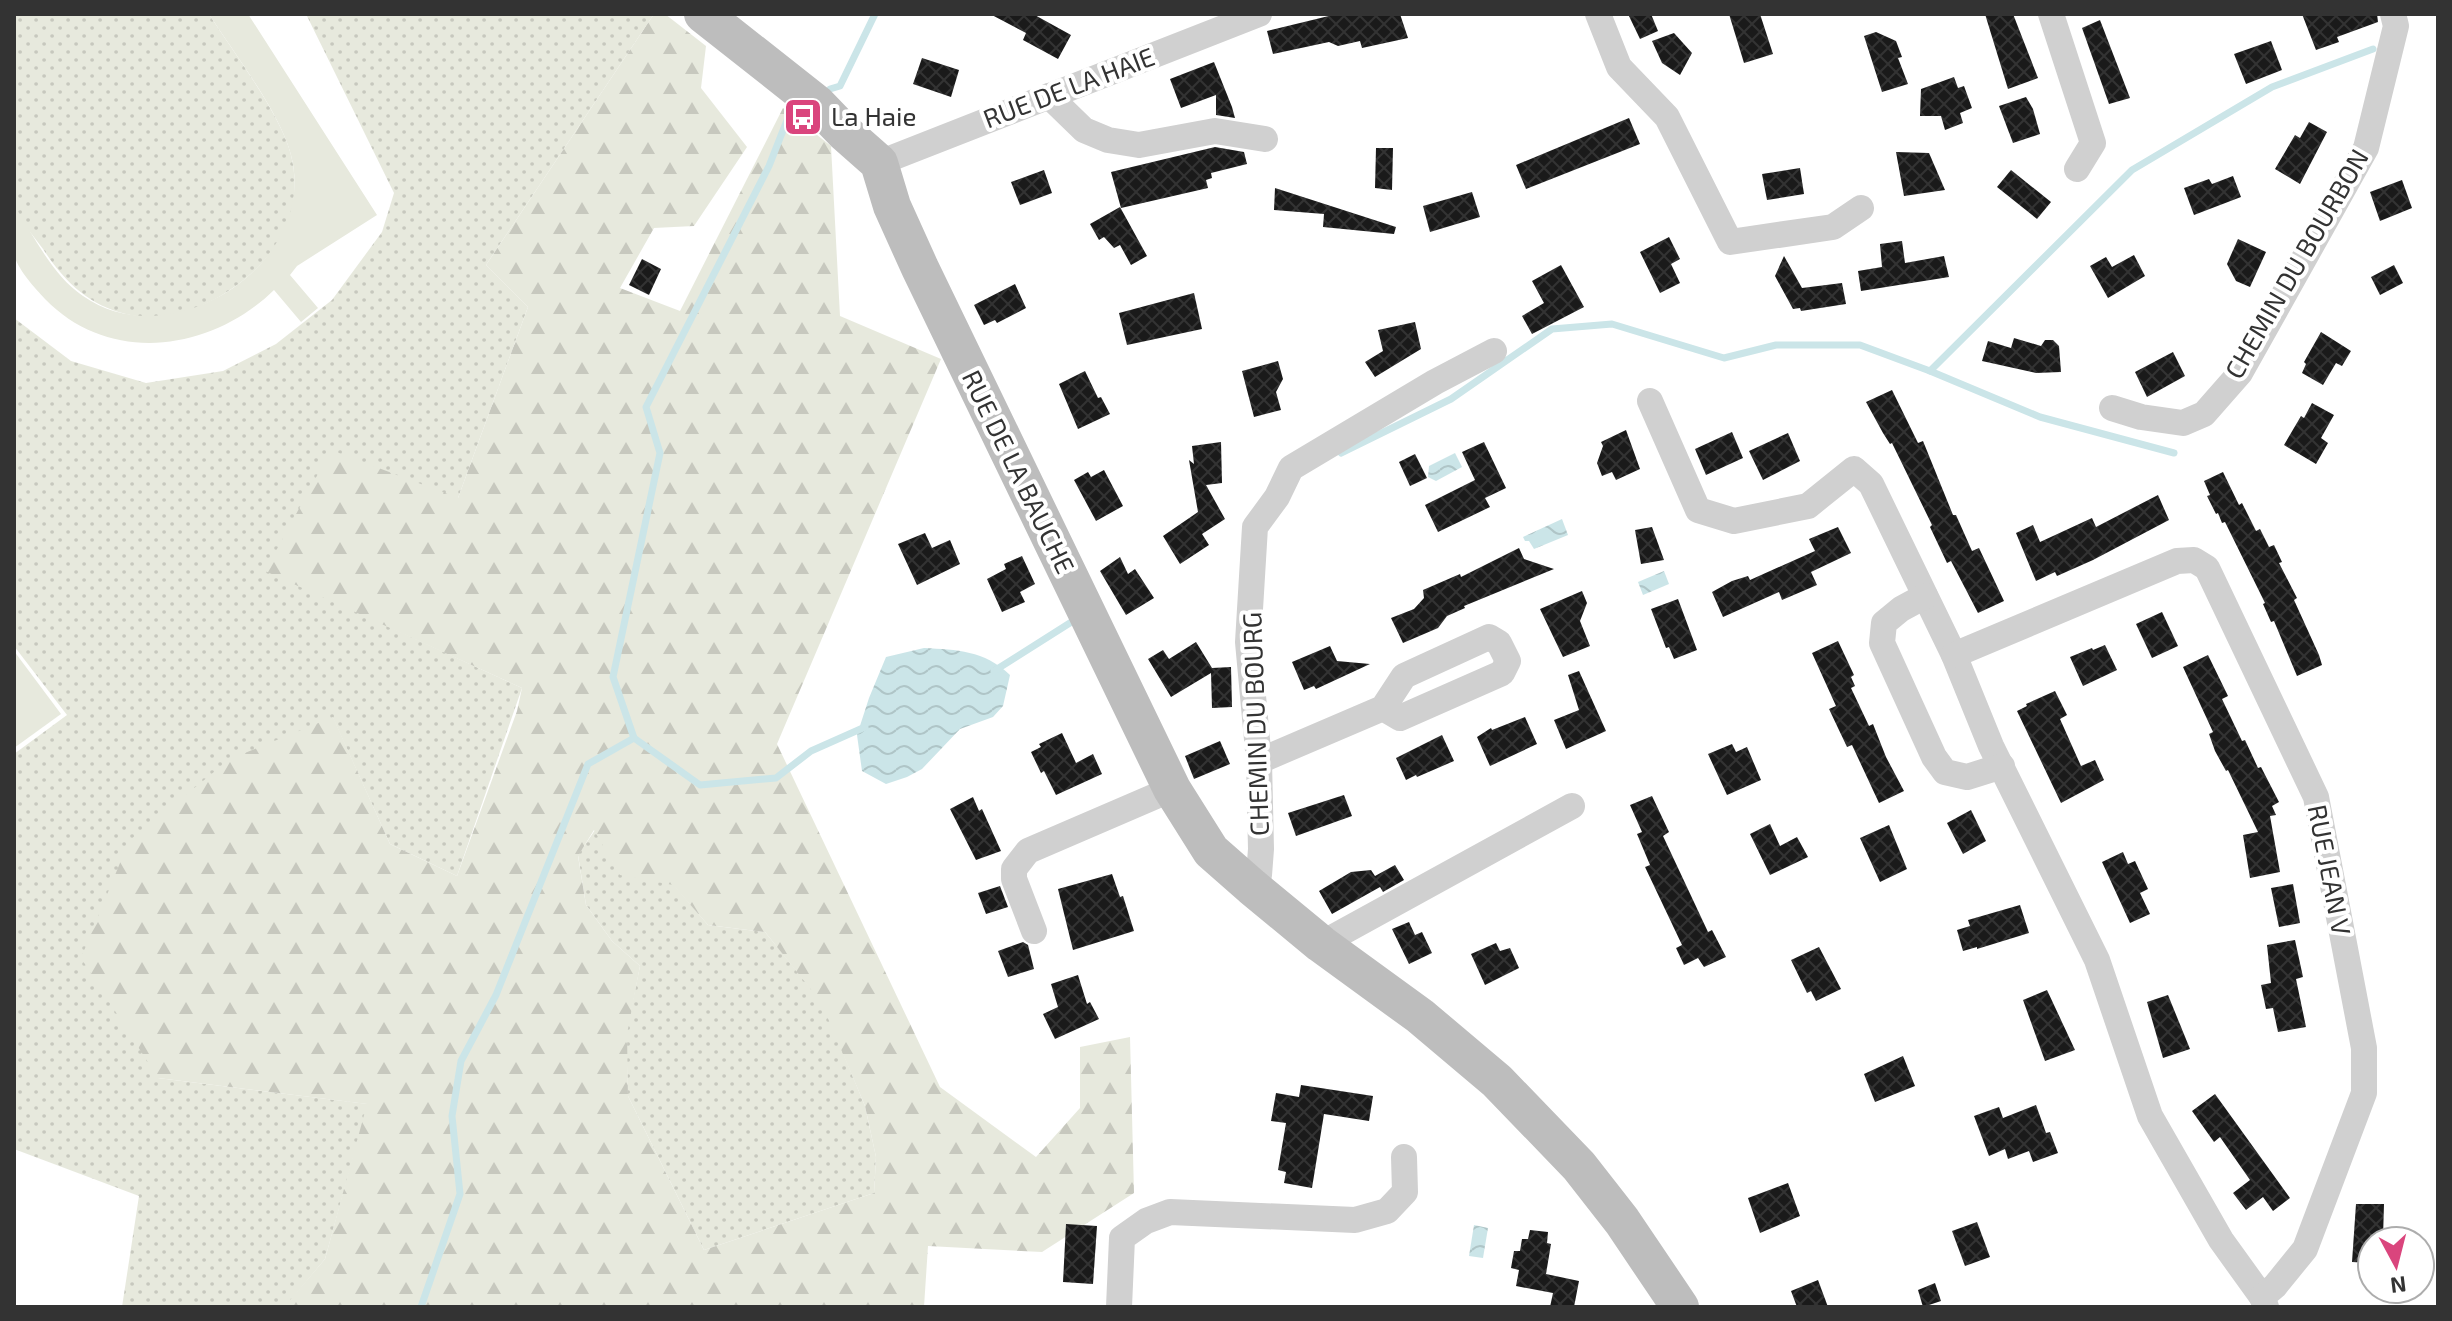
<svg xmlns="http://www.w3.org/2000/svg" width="2452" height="1321" font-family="'Exo 2',sans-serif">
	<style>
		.grass { fill: url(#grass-dots) }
		.forest { fill: url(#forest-firs); fill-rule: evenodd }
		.park { fill: #e7e9dd }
		.water { fill: url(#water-waves) }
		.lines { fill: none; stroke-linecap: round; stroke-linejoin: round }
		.stream { stroke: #cbe5e8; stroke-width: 7 }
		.building { fill: url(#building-cross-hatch) }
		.street { stroke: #d0d0d0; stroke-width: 26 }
		.secondary { stroke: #bdbdbd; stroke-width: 38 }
		.labels { text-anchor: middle; stroke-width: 8; stroke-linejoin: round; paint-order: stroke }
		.street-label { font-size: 26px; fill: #333; stroke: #fff }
		.poi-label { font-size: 26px; fill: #333; stroke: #fff; text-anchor: start }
	</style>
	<defs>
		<pattern id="grass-dots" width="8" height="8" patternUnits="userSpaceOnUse" patternTransform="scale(2)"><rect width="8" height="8" fill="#e7e9dd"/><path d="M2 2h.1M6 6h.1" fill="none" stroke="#c7c8be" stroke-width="1.8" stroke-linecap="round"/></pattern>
		<pattern id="forest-firs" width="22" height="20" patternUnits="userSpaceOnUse" patternTransform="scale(2)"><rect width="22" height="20" fill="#e7e9dd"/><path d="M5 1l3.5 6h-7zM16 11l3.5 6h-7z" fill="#c7c8be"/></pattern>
		<pattern id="water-waves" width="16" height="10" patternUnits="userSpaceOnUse" patternTransform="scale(2)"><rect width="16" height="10" fill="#cbe5e8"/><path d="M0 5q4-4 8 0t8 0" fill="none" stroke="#afc5c7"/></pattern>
		<pattern id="building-cross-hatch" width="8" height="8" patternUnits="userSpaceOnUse" patternTransform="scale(2)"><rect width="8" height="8" fill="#1a1a1a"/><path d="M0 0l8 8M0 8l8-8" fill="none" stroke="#333"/></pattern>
	</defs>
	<rect width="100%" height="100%" fill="#fff"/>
	<g class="grass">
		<path d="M14,14H209C233,52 281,114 291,155C298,183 295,213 281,238C252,286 183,329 126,314C88,305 64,281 43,249C34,236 17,218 14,203C11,186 14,165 14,148C14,103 14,59 14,14Z"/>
		<polygon points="306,14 654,14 486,265 528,307 458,498 266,570 522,688 457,876 390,844 333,718 158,1078 368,1104 325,1259 285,1307 122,1307 139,1196 14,1149 14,754 67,715 14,646 14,318 71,361 146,383 223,371 276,344 332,300 382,232 394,193"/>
		<polygon points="595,830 620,874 673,884 708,925 765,932 822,1002 865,1106 876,1157 874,1193 704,1250 628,1096 626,1034 640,966 612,941 586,905 578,855"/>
	</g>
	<path class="forest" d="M654,14H665L706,46L701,88L747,147L694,226L654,228L620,288L680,311L783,108L831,146L840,316L941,359L777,744L940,1087L1036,1157L1080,1108V1047L1130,1037L1134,1193L1042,1252L928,1246L924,1307H284L325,1259L367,1104L158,1078L81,958L129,841L230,759L333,717L390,844L457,876L517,711L522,688L265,571L331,450L458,498L528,307L486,265ZM594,830L620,875L673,885L708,925L765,932L821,1002L865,1106L876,1157L874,1193L704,1250L628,1096L627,1034L640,966L612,941L586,905L578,856Z"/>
	<g class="park">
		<path d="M209,14H248L377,215L297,266L290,275L318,308L301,322L274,290C212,351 110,366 45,299C35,288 17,269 14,254C11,240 14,220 14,205C34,236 52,275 83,296C173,359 319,262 291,155C280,112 233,52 209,14Z"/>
		<polygon points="14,651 61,714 14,748"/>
	</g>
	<g class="water">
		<polygon points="1455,453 1462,467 1436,481 1428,477 1429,466"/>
		<polygon points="1562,519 1568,535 1534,549 1529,541 1525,541 1523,537"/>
		<polygon points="1664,571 1669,584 1643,595 1638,582"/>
		<path d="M924,648C957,650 984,650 1010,675L1003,706L993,717L960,729L922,769L907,777L886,784L862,771L857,735L869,698L886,657Z"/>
		<polygon points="1474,1225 1488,1228 1483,1258 1469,1256"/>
	</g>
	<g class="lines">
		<g class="stream">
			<polyline points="830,89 840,86 875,14"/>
			<polyline points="795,100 769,166 646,407 660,453 613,677 634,738 700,785 776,778 811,751 865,727"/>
			<polyline points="1930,371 2040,417 2174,453"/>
			<polyline points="1341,453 1451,399 1552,329 1612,324 1724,358 1776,345 1860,345 1930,371 2132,170 2272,87 2373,49"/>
			<polyline points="994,671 1073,621"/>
			<polyline points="421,1307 460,1194 452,1116 461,1061 496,995 588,764 634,738"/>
		</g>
	</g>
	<g class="building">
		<polygon points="990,14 1033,14 1071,35 1058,59 1023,40 1026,33"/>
		<polygon points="1337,14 1400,14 1408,38 1362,48 1360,41 1338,46 1329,42 1273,54 1267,31"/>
		<polygon points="1628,14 1651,14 1658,31 1640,39"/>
		<polygon points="1729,14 1760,14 1773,54 1744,63"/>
		<polygon points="1985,14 2013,14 2038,78 2008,89"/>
		<polygon points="2302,14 2377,14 2378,22 2337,37 2339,42 2316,50"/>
		<polygon points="2100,20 2130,98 2109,104 2082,28"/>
		<polygon points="1876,32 1896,41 1902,57 1898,58 1908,84 1882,92 1864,36"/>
		<polygon points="1674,33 1692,53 1680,75 1662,63 1652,41"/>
		<polygon points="2271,41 2282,70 2246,84 2234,54"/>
		<polygon points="922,58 959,70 951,97 913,84"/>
		<polygon points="1214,62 1232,107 1235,118 1216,115 1216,95 1181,108 1170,79"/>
		<polygon points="1954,77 1958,88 1964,86 1972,108 1960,113 1963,123 1945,130 1941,116 1920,116 1921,89"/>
		<polygon points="2026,97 2033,109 2040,134 2013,143 1999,106"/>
		<polygon points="1629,118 1640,144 1526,189 1516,165"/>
		<polygon points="2309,122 2327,132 2300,184 2275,169 2295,135 2300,138"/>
		<polygon points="1215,147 1244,152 1247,164 1211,173 1212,178 1206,180 1208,188 1121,208 1111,172"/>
		<polygon points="1376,148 1393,148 1392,190 1375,188"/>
		<polygon points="1896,152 1929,153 1945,190 1904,196"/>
		<polygon points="1800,168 1804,194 1767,200 1762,174"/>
		<polygon points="1044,170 1052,193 1020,205 1011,182"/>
		<polygon points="2011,170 2051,202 2037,219 1997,187"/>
		<polygon points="2233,176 2241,197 2194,215 2184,188 2209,179 2212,184"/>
		<polygon points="2402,180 2412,208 2380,221 2370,192"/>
		<polygon points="1275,188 1396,227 1394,234 1323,227 1324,214 1274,210"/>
		<polygon points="1472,192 1480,217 1430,232 1423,206"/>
		<polygon points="1120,207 1147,256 1131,265 1120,245 1114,248 1104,237 1099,240 1090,224"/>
		<polygon points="1669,237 1680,259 1671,264 1680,283 1660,293 1640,252"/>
		<polygon points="2238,239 2266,252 2250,287 2236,281 2227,264"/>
		<polygon points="1902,241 1905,263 1944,256 1949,277 1861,291 1858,271 1882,267 1880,244"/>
		<polygon points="2134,255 2145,276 2108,298 2090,266 2106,257 2112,267"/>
		<polygon points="1784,256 1802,288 1842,283 1846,304 1801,311 1800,308 1793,309 1775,276"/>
		<polygon points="642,259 661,269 649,295 629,285"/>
		<polygon points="1561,265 1584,307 1532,334 1522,316 1544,303 1532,281"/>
		<polygon points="2394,265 2403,283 2380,295 2371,277"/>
		<polygon points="1015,284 1026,308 997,323 995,320 984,325 974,305"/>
		<polygon points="1194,293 1202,329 1127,345 1119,313"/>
		<polygon points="1415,322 1421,349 1375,377 1365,362 1383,351 1378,330"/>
		<polygon points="2321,332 2351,351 2342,366 2336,363 2323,385 2302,373 2306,364 2304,362"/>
		<polygon points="2014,338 2041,346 2045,340 2053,340 2059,346 2061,372 2036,373 1982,361 1988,341 2011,348"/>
		<polygon points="2173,352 2185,376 2147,397 2135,372"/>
		<polygon points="1278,361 1283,379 1276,392 1281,410 1254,417 1242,371"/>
		<polygon points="1085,371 1098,398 1101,397 1110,414 1078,429 1059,384"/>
		<polygon points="1892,390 1918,443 1923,441 1953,515 1956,515 1972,551 1979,548 2004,601 1978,613 1951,561 1947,563 1930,527 1932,525 1892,443 1890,444 1883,433 1866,402"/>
		<polygon points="2312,403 2334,415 2321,438 2328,443 2316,464 2284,445 2301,416 2304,418"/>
		<polygon points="1626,430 1640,469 1616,480 1612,472 1602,476 1597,463 1603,446 1601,442"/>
		<polygon points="1732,432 1743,458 1706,475 1695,449"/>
		<polygon points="1788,433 1800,461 1763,480 1749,451"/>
		<polygon points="1221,442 1222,483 1206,485 1225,519 1202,534 1209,545 1180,564 1163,536 1198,512 1189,460 1194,464 1192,446"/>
		<polygon points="1484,442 1506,488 1485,498 1490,507 1438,532 1425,505 1475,480 1462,452"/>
		<polygon points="1415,454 1427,478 1410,486 1399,462"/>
		<polygon points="1104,470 1123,506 1096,521 1074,480 1088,472 1091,477"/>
		<polygon points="2223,472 2239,505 2242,503 2256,531 2260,529 2269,547 2274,545 2282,562 2279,563 2297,598 2294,600 2319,655 2322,665 2297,676 2274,621 2271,622 2263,604 2265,603 2225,522 2222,523 2218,513 2216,514 2207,496 2210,495 2204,481"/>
		<polygon points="2158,495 2169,520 2093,560 2057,576 2055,572 2036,581 2016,533 2033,525 2040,542 2092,518 2096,527"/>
		<polygon points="1652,527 1664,560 1641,564 1635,530"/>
		<polygon points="1838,527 1851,553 1811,572 1817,585 1782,600 1779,592 1723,617 1712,592 1732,581 1748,576 1750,580 1815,551 1809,539"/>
		<polygon points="925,533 932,548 950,540 960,564 917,585 898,544"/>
		<polygon points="1519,548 1524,559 1554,569 1464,606 1465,608 1447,616 1438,628 1403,643 1391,618 1414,609 1424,598 1423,590 1460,574 1461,577"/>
		<polygon points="1022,556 1035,584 1020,592 1025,602 1002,612 987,579 1006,569 1004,564"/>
		<polygon points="1120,557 1128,574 1135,569 1154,598 1126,615 1100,571"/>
		<polygon points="1582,591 1587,603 1580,621 1590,646 1563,657 1540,609"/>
		<polygon points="1678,599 1697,650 1674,659 1669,647 1666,648 1651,609"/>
		<polygon points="2162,612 2178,646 2152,658 2136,624"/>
		<polygon points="1838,641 1854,675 1851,677 1855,686 1851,688 1869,726 1873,724 1886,757 1904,791 1879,803 1852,745 1847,747 1829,709 1836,706 1812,653"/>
		<polygon points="1196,642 1212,668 1231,667 1232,707 1212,708 1211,673 1171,697 1148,659 1163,650 1169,659"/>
		<polygon points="2105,645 2117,670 2083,686 2070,657 2092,648 2093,650"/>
		<polygon points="1330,646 1337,661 1370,664 1316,689 1314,686 1304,690 1292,662"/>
		<polygon points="2208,655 2228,696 2222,699 2242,741 2245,740 2258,768 2261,767 2279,802 2272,806 2276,815 2270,816 2280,872 2250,878 2243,835 2258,832 2228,770 2226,771 2215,751 2209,734 2213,732 2183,667"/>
		<polygon points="1579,671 1606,731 1566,749 1554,720 1579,710 1568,675"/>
		<polygon points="2055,691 2067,715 2060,719 2081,766 2095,760 2104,780 2061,803 2017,711 2027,706 2026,704"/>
		<polygon points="1525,717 1537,744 1490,766 1477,737 1491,728 1492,730"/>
		<polygon points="1062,733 1076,763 1093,754 1102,774 1056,795 1044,771 1041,773 1031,752 1041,747 1039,744"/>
		<polygon points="1442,735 1454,761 1417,777 1416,775 1406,780 1396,758"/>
		<polygon points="1220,741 1230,764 1194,779 1185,756"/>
		<polygon points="1732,744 1736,752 1747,747 1761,780 1727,795 1708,754"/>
		<polygon points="1344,795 1352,816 1296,836 1288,813"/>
		<polygon points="1652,796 1669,832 1663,836 1708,932 1712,930 1726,957 1704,967 1698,958 1684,965 1676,948 1682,945 1645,867 1650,865 1637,834 1642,832 1630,805"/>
		<polygon points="973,797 979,811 982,809 1001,851 976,860 950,809"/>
		<polygon points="1971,810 1986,841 1963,854 1947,823"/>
		<polygon points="1770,824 1780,846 1797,837 1808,857 1770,875 1750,834"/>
		<polygon points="1889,825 1907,869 1880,882 1860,838"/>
		<polygon points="2123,852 2128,864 2135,861 2148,889 2140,893 2150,914 2130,923 2102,862"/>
		<polygon points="1395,865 1404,880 1383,892 1380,887 1332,914 1319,891 1351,872 1371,870 1375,876"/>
		<polygon points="1112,874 1120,897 1123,896 1134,931 1073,950 1058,889"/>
		<polygon points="2293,884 2300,923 2279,927 2271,888"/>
		<polygon points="1000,886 1008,907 986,914 978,893"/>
		<polygon points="2020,905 2029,933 1977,949 1977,947 1963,951 1957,930 1970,926 1968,920"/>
		<polygon points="1409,922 1415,935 1422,932 1432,953 1409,964 1392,929"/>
		<polygon points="2295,940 2303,977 2296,979 2306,1027 2278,1032 2273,1008 2266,1009 2261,985 2271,983 2267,945"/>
		<polygon points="1023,942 1028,945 1034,969 1008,977 998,951"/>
		<polygon points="1496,943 1500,951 1510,948 1519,968 1485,985 1471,954"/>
		<polygon points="1819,947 1841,989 1816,1001 1811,991 1807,993 1791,960"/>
		<polygon points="1078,975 1087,1004 1090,1002 1099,1019 1055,1039 1043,1014 1058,1007 1051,984"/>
		<polygon points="2047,990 2075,1050 2045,1061 2023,1000"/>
		<polygon points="2168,995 2190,1049 2163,1058 2147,1002"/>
		<polygon points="1903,1056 1915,1086 1875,1102 1864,1074"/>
		<polygon points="1301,1085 1373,1096 1369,1121 1324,1114 1312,1188 1284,1183 1286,1172 1278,1170 1286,1123 1271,1121 1276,1093 1299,1097"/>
		<polygon points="2215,1094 2290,1198 2273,1211 2263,1197 2246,1210 2233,1193 2250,1180 2220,1137 2214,1142 2192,1111"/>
		<polygon points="2036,1105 2046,1133 2050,1132 2058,1153 2033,1162 2029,1151 2008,1159 2005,1149 1989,1156 1974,1116 1999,1107 2003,1118"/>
		<polygon points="1788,1183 1800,1216 1760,1233 1748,1198"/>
		<polygon points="2356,1204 2384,1204 2383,1238 2372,1237 2370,1263 2352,1262"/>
		<polygon points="1977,1222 1990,1257 1965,1266 1952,1231"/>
		<polygon points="1066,1224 1097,1226 1093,1284 1063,1282"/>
		<polygon points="1530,1230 1548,1232 1547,1243 1551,1244 1546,1274 1579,1281 1574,1307 1550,1307 1553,1293 1516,1286 1519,1270 1511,1268 1514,1251 1520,1251 1522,1239 1528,1239"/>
		<polygon points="1818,1280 1828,1307 1797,1307 1791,1291"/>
		<polygon points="1935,1283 1941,1301 1923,1307 1918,1290"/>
	</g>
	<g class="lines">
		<g class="street">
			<polyline points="1598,14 1619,67 1667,117 1730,242 1833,227 1861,208"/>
			<polyline points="2051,14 2093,143 2077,169"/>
			<polyline points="1049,96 1084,130 1108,140 1139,145 1215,131 1265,139"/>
			<polyline points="879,163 1259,14"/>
			<polyline points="1650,401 1698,510 1734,521 1808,506 1854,469 1871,484 1954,655 1991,746 2097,960 2150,1116 2221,1240 2262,1297 2266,1307"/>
			<polyline points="2112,408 2141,417 2183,423 2204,414 2240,373 2366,148 2396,26 2393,14"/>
			<polyline points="1925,596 1901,609 1884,623 1882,643 1934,757 1945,772 1967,777 2002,766"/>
			<polyline points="1954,655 2177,561 2194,560 2207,568 2316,797 2364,1048 2364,1093 2305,1249 2275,1286 2262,1297"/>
			<polyline points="1259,761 1383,708 1404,676 1489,637 1499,643 1508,661 1502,673 1400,718 1383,708"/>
			<polyline points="1252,887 1259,875 1261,849 1259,761 1248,642 1255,527 1277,497 1291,468 1435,382 1494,351"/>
			<polyline points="1034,931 1014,879 1014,869 1028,851 1172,789"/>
			<polyline points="1321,944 1572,806"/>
			<polyline points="1119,1307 1122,1238 1146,1221 1170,1212 1355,1220 1387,1211 1405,1192 1404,1157"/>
		</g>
		<polyline class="secondary" points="703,14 817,104 845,133 879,163 892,206 920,268 1172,789 1211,851 1252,887 1321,944 1420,1016 1497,1081 1579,1166 1622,1221 1680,1307"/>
	</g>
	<defs>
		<g id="bus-square" transform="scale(2)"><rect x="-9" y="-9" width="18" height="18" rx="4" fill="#da457d" stroke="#fff"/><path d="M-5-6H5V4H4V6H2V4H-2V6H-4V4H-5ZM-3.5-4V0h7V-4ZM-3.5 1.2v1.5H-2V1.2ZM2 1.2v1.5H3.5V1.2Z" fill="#fff"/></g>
	</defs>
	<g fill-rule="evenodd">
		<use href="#bus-square" x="803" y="117"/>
	</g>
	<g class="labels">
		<g class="street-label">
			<text transform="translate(1069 88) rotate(-21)" y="9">RUE DE LA HAIE</text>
			<text transform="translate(2297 264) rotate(-60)" y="9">CHEMIN DU BOURBON</text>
			<text transform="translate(1018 472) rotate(64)" y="9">RUE DE LA BAUCHE</text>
			<text transform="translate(1256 724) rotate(-92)" y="9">CHEMIN DU BOURG</text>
			<text transform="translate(2329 870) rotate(79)" y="9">RUE JEAN V</text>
		</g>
		<g class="poi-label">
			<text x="831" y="126">La Haie</text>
		</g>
	</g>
	<rect width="2452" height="1321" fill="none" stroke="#333333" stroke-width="32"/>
	<g transform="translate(2396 1265) rotate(173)"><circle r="38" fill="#ffffff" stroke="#adadad" stroke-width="2"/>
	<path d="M0-6L14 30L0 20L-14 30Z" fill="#da457d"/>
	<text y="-12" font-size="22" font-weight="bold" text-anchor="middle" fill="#333333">N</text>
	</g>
</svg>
